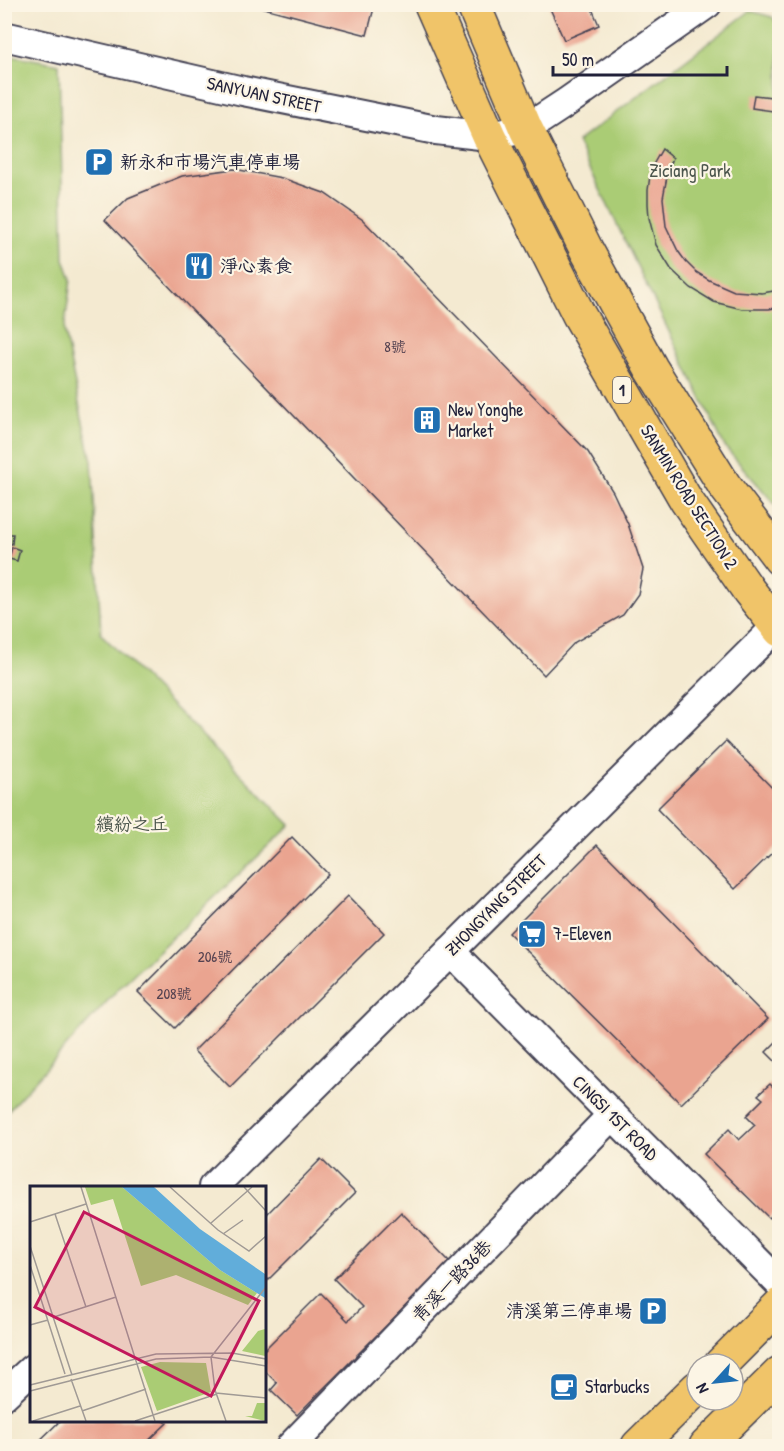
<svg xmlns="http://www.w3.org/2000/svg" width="784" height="1451" font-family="'Patrick Hand','LXGW WenKai TC',sans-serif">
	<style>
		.green { fill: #aacc74; stroke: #667758; stroke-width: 1.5 }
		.building { fill: #eaa490 }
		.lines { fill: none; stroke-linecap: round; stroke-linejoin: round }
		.minor-casing { stroke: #424052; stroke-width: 32 }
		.major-casing { stroke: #424052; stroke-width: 36 }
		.minor { stroke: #fff; stroke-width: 28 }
		.major { stroke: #f0c469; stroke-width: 33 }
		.labels { text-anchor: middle; stroke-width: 4.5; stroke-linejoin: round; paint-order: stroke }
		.number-label { font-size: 15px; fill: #544250 }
		.shield { fill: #fcf5e5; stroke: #63616e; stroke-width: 1.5 }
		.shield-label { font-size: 16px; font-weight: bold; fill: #22223b }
		.street-label { font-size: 18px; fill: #22223b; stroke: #fcf5e5 }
		.poi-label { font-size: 18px; fill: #22223b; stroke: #fcf5e5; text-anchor: start }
		.park-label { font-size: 18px; fill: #4b554c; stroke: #fcf5e5 }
		.inset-road { fill: none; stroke: #a09a95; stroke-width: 1.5 }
		.view { fill: #c2185b; fill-opacity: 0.15; stroke: #c2185b; stroke-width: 3 }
		.inset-edge { fill: none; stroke: #22223b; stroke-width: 3 }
	</style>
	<rect width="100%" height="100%" fill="#fcf5e5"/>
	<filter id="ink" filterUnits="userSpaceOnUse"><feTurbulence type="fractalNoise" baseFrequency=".0167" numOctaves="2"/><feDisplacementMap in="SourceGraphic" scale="12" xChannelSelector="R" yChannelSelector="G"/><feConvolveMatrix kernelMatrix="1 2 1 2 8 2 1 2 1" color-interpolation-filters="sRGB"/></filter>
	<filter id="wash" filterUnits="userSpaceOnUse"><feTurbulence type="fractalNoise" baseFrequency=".008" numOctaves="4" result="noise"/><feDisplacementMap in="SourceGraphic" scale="24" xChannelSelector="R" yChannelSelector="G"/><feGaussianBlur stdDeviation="1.35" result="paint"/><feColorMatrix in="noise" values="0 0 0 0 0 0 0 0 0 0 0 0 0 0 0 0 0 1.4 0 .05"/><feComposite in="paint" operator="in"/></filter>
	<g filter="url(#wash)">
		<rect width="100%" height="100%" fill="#f4ead1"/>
		<g class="green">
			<polygon points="750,11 772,17 779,25 779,509 725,447 577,142"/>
			<polygon points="5,54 59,64 64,259 71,279 64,331 82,418 92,461 101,634 291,825 121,986 5,1114"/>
		</g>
		<g id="blocks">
			<g class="building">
				<polygon points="249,4 375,4 367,35"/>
				<polygon points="548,4 590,4 599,25 564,40"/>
				<polygon points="754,95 780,98 780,112 752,108"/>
				<polygon points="662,149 673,158 668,171 663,198 666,226 678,251 686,262 696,272 709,280 734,291 762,293 780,290 780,307 769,309 742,309 714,302 691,288 671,269 656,245 649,218 648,204 648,190 650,176 654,163"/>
				<polygon points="234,169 282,178 324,193 363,220 588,452 613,492 628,524 643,569 638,594 623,615 575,642 544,675 105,220 128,198 182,176"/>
				<polygon points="5,534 13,534 12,544 5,544"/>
				<polygon points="12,547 20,550 17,561 9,559"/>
				<polygon points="726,741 780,796 780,845 735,889 657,809"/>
				<polygon points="292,837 328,874 175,1028 138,992"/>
				<polygon points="597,845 768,1019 681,1104 509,933"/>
				<polygon points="348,896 384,933 230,1087 194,1051"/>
				<polygon points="780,1038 780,1066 766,1052"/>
				<polygon points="770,1084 780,1094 780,1208 769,1218 704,1154 729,1129 739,1140 755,1125 746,1116 763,1099 758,1095"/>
				<polygon points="321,1159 355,1193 264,1284 264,1217"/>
				<polygon points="401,1212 450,1262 297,1415 271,1390 277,1383 264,1370 264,1350 321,1293 348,1321 362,1307 334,1279"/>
				<polygon points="61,1420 163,1420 167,1423 143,1446 34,1446"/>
			</g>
		</g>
	</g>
	<g filter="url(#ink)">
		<use href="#blocks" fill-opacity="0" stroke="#424052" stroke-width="1.5"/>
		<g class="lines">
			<g class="minor-casing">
				<g id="minor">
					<polyline points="4,36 243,91 436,130 489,136 526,129 567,102 707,4"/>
					<polyline points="450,951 780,1284"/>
					<polyline points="213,1187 780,623"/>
					<polyline points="4,1395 32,1369"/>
					<polyline points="291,1446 612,1115"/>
				</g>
			</g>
			<g class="major-casing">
				<g id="major">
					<polyline points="431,4 489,136 579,315 686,500 749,591 780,630"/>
					<polyline points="473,4 526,129 587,251 651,368 724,485 780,559"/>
					<polyline points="721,1364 780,1305"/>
					<polyline points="638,1446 697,1388"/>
					<polyline points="706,1446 780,1373"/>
				</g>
			</g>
			<use href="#minor" class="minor"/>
			<use href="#major" class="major"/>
		</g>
	</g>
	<defs>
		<g id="parking-square" transform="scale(1.5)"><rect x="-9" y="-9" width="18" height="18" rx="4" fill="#1f6fb2" stroke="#fcf5e5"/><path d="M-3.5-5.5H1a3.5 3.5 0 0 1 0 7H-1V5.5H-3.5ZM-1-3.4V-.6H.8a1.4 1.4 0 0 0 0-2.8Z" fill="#fff"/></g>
		<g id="restaurant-square" transform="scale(1.5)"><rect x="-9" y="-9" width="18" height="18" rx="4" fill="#1f6fb2" stroke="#fcf5e5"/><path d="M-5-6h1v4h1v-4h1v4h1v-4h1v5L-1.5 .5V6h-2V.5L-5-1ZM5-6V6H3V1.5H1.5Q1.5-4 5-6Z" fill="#fff"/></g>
		<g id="building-square" transform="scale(1.5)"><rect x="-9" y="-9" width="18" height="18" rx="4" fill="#1f6fb2" stroke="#fcf5e5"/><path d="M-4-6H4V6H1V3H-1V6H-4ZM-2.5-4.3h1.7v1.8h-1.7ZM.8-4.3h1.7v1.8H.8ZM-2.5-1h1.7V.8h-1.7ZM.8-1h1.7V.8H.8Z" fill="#fff"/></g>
		<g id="supermarket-square" transform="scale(1.5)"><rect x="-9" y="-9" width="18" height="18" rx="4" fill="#1f6fb2" stroke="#fcf5e5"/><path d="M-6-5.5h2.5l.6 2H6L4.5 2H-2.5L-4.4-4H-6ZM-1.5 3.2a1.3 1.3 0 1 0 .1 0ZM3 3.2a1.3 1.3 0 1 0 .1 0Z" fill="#fff"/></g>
		<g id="cafe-square" transform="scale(1.5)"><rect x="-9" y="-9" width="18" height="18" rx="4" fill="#1f6fb2" stroke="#fcf5e5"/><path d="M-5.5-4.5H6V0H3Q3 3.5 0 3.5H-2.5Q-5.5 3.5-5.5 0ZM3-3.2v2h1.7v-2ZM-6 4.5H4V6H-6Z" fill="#fff"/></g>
	</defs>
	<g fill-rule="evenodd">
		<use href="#parking-square" x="99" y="162"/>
		<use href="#restaurant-square" x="199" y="266"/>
		<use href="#building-square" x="427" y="420"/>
		<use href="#supermarket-square" x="532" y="934"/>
		<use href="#parking-square" x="653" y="1311"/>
		<use href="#cafe-square" x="564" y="1387"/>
	</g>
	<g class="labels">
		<g class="number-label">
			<text x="395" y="352">8號</text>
			<text x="215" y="962">206號</text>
			<text x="174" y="999">208號</text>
		</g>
		<rect class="shield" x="613" y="377" width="18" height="26" rx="4.5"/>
		<g class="shield-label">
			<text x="622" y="396">1</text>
		</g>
		<g class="street-label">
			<text transform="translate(264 95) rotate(12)" y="6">SANYUAN STREET</text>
			<text transform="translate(689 497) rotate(58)" y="6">SANMIN ROAD SECTION 2</text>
			<text transform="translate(496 905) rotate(-45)" y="6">ZHONGYANG STREET</text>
			<text transform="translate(615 1118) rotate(45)" y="6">CINGSI 1ST ROAD</text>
			<text transform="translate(452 1281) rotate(-46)" y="6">青溪一路36巷</text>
		</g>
		<g class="poi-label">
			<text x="120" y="168">新永和市場汽車停車場</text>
			<text x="220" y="272">淨心素食</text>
			<text x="448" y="416">New Yonghe<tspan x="448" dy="21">Market</tspan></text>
			<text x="553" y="940">7-Eleven</text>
			<text x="632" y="1317" text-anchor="end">清溪第三停車場</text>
			<text x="585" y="1393">Starbucks</text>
		</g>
		<g class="park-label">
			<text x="690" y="177">Ziciang Park</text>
			<text x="132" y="830">繽紛之丘</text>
		</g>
	</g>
	<g transform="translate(30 1186)">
		<rect width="236" height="236" fill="#f4ead1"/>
		<path d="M55,1H92L190,84L227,107L218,119L146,89L111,100L83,13L61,19ZM235,143V170L212,165L228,145ZM130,176L176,177L181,206L127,225L111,181ZM227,217H235V235L215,230H222Z" fill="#aacc74"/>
		<path d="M92,1H124L170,43L235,88V112L190,84Z" fill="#61adda"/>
		<path class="inset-road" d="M51,1L125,235M140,1L188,44L219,65L236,50M214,1L236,25M25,28L56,121M0,36L56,18M181,37L222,1M193,48L213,34M0,60L42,189M0,79L35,188M24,131L86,111M0,139L18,134M41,193L56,235M0,199L126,168L202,167L236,173M0,205L126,173L181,171L236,180M186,207L236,212M52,225L116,203M3,235L50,220M105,235L187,208M196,235L185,204L181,171L236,101"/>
		<path class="view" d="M54,26L229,115L181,210L5,121Z"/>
		<rect width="236" height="236" class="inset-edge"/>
	</g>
	<rect width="784" height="1451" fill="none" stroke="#fcf5e5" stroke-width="24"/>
	<g transform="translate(715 1382) rotate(243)"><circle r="28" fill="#fcf5e5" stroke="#a5a1a1" stroke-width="1.5"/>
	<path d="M0-4.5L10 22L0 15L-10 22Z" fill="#1f6fb2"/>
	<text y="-9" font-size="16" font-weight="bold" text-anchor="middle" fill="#22223b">N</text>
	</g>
	<path d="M553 66v9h174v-9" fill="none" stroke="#22223b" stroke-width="3"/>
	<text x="562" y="66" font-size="18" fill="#22223b" stroke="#fcf5e5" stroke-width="4.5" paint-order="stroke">50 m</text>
</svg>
